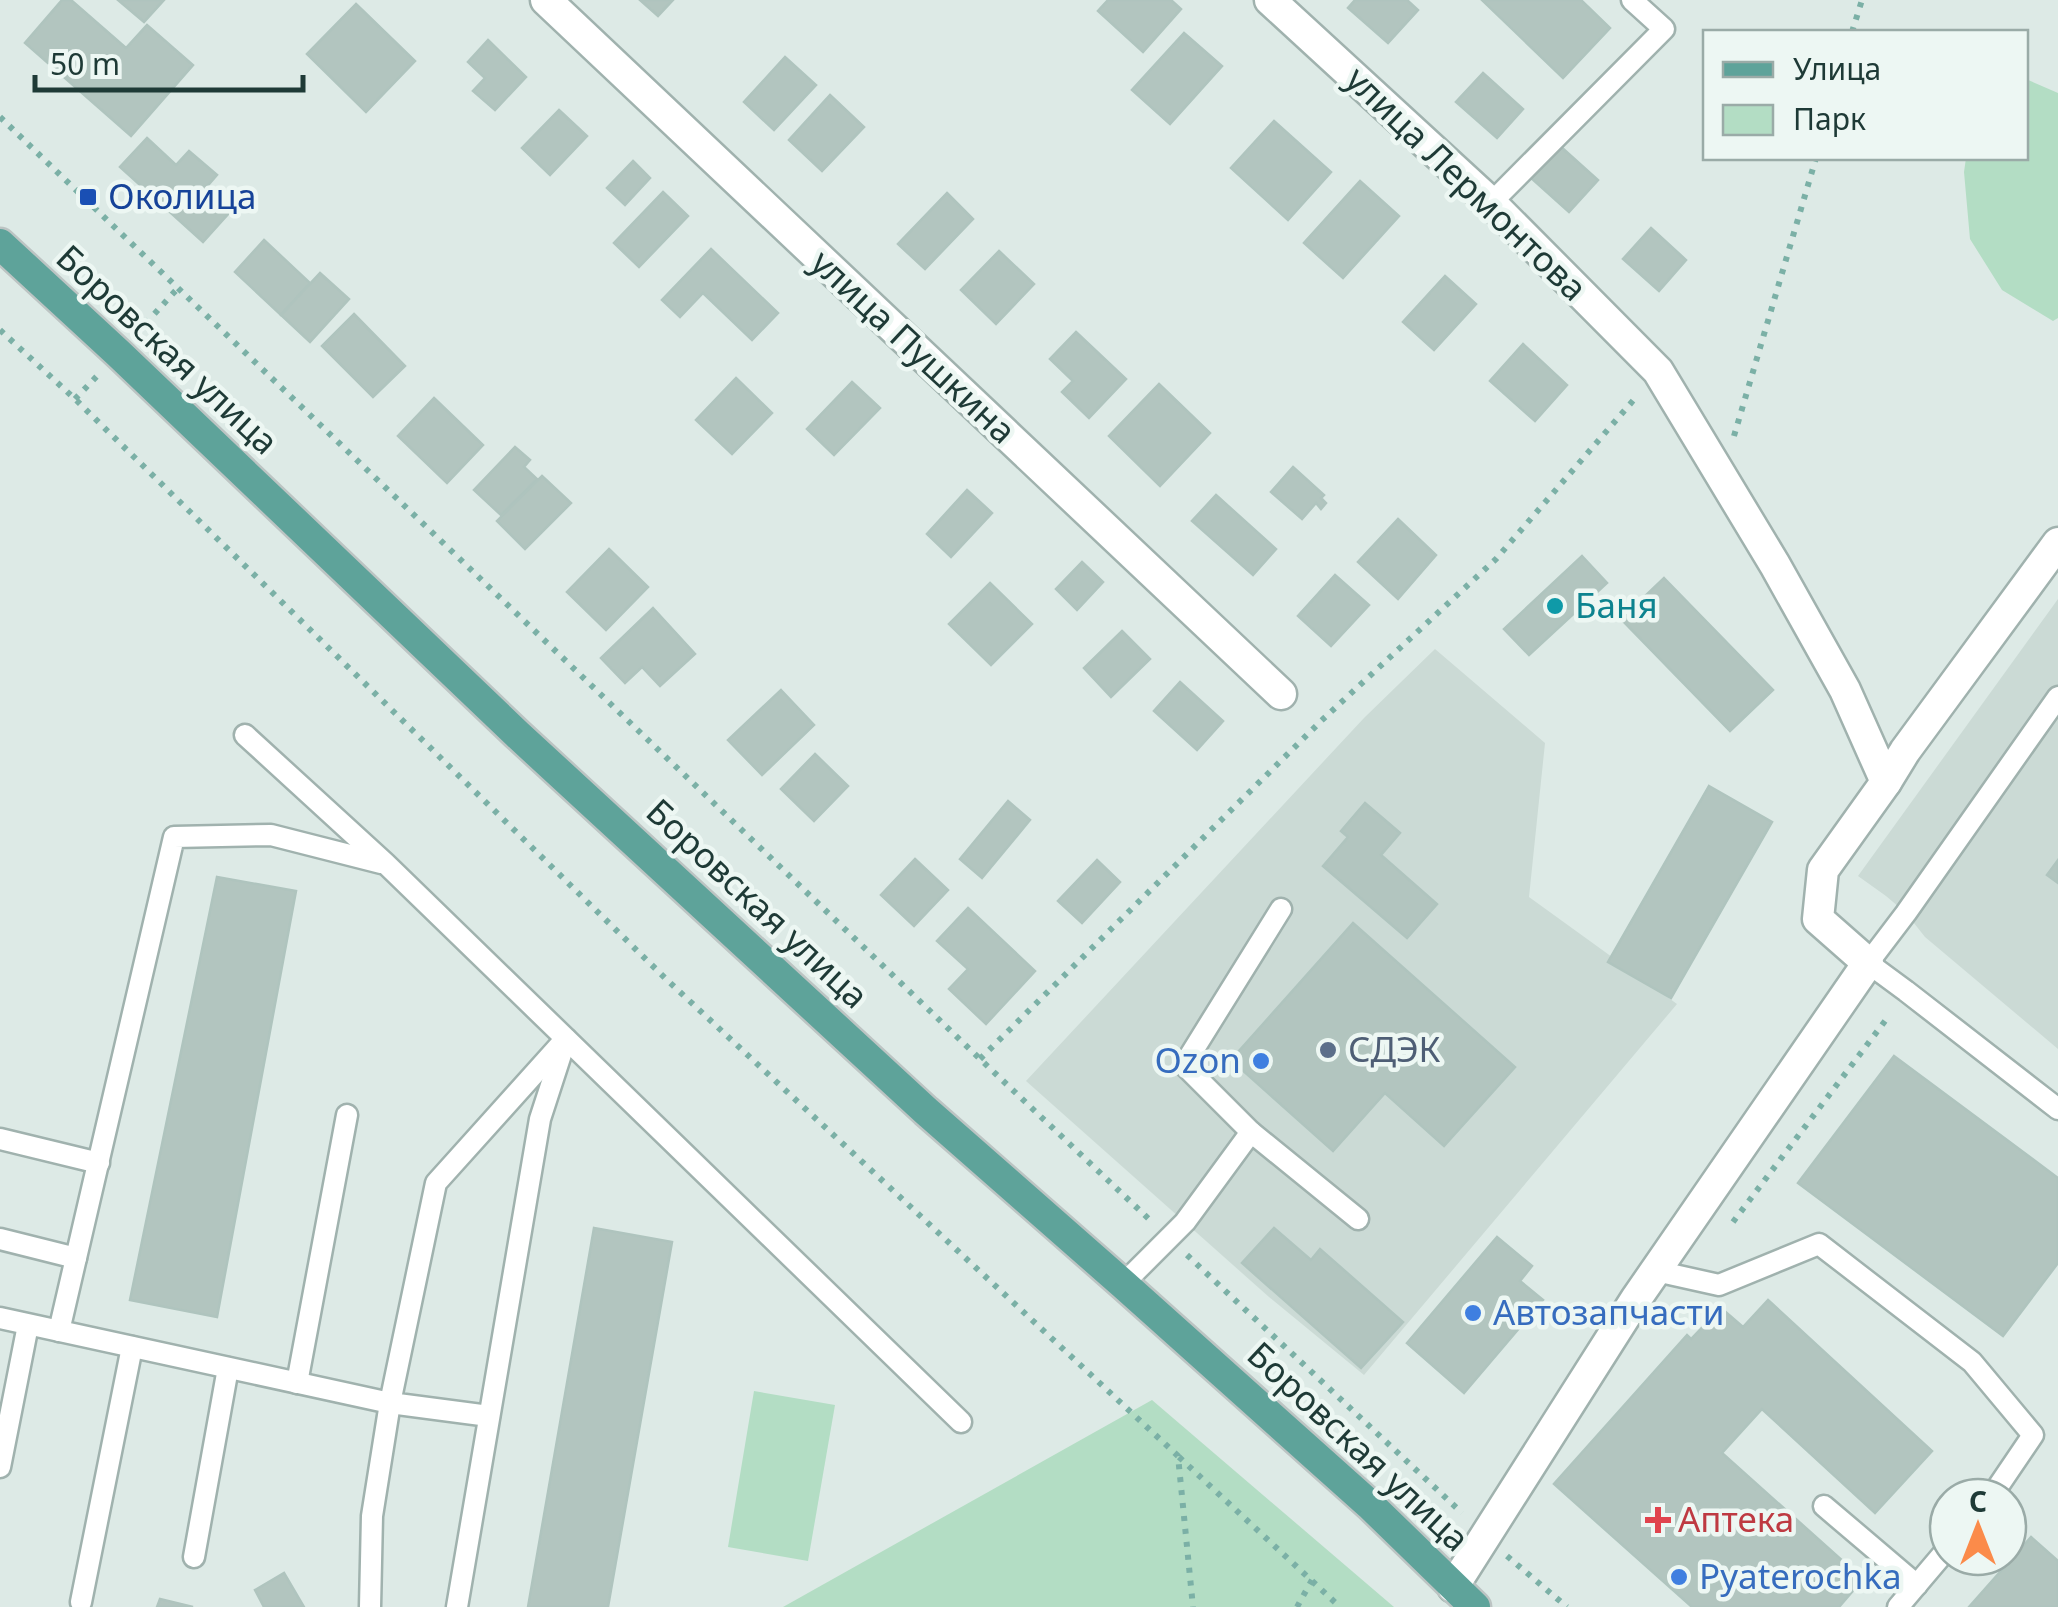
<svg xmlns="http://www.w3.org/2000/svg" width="2058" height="1607" font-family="'Noto Sans',sans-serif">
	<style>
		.built { fill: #cbdad5 }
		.green { fill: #b3ddc4 }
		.building { fill: #b2c5bf; stroke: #afc4be; stroke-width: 2.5 }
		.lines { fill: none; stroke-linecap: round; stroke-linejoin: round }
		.service-casing { stroke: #a0b2ae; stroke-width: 25 }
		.minor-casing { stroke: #a0b2ae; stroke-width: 35 }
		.primary-casing { stroke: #bcc4c3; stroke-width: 35 }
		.path { stroke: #7bb0a6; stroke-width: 6; stroke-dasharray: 5 8; stroke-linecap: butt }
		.service { stroke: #fff; stroke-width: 20 }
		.minor { stroke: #fff; stroke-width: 30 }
		.primary { stroke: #5ea39a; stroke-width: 30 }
		.transit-dot { fill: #1a4fb4; stroke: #edf7f3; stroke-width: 4 }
		.culture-dot { fill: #0f9aa8; stroke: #edf7f3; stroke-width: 4 }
		.service-dot { fill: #5c6f8a; stroke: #edf7f3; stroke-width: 4 }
		.shop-dot { fill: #3f7fe0; stroke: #edf7f3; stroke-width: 4 }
		.health-dot { fill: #e0444e; stroke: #edf7f3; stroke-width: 4 }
		.labels { text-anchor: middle; stroke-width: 9; stroke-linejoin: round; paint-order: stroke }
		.street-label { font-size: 35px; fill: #1e3a36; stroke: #edf7f3 }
		.transit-label { font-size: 35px; fill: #164399; stroke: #edf7f3; text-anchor: start }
		.culture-label { font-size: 35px; fill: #0d838f; stroke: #edf7f3; text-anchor: start }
		.service-label { font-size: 35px; fill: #4e5e75; stroke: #edf7f3; text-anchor: start }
		.shop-label { font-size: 35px; fill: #366cbe; stroke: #edf7f3; text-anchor: start }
		.health-label { font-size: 35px; fill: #be3a42; stroke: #edf7f3; text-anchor: start }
	</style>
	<rect width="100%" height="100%" fill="#ddeae6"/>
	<g class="built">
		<polygon points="2058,599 2058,1049 1925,937 1906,913 1886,896 1858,876"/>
		<polygon points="1435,649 1545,743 1529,897 1677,1004 1364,1375 1269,1297 1026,1081 1364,718"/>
	</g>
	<g class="green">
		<polygon points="2026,79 2058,93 2058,318 2053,321 2002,290 1970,239 1964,172 1966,158 2026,158"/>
		<polygon points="754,1391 835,1405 808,1561 728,1547"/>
		<polygon points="1152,1400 1394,1607 783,1607"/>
	</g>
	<g class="building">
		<polygon points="62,0 71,0 126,48 147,25 193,65 131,136 25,43"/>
		<polygon points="118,0 164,0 144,22"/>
		<polygon points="640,0 673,0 658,16"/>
		<polygon points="1108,0 1171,0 1181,9 1143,52 1098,11"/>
		<polygon points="1355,0 1407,0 1418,10 1388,43 1348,8"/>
		<polygon points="1482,0 1581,0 1610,28 1563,78"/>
		<polygon points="356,4 415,61 366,112 307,54"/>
		<polygon points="1184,33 1222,66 1170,124 1132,90"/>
		<polygon points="488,40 526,77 495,110 473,91 485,78 468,62"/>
		<polygon points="785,57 816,85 774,130 744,102"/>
		<polygon points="1483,73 1523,109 1497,138 1456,102"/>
		<polygon points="830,95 864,127 822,171 789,140"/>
		<polygon points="559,110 587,136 550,175 522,148"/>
		<polygon points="1274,121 1331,172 1288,220 1231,168"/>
		<polygon points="147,138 176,165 189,151 217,175 204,190 229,213 203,242 120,167"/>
		<polygon points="1560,146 1598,180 1569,212 1531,178"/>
		<polygon points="633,161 650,178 625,205 607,188"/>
		<polygon points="1360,181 1399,216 1343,278 1304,243"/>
		<polygon points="663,192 688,216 639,267 614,243"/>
		<polygon points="947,193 973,219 925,269 898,244"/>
		<polygon points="1651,228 1686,260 1659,291 1623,259"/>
		<polygon points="264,240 310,283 281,315 235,272"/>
		<polygon points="711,249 778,313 752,340 703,293 680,317 662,300"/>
		<polygon points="999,251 1034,284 996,324 961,290"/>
		<polygon points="320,273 349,299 310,342 281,315"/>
		<polygon points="1445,276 1476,304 1434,350 1403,322"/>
		<polygon points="354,314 405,366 373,397 322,346"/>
		<polygon points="1076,332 1126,379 1089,418 1062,392 1073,381 1050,359"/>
		<polygon points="1523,344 1567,385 1535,421 1490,381"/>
		<polygon points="736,378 772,413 732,454 696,420"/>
		<polygon points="852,382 880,408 834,455 807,429"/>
		<polygon points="1159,384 1210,433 1160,486 1109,436"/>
		<polygon points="434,398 483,445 447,483 398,436"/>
		<polygon points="515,447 530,460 524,467 537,479 501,515 474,490"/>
		<polygon points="1293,467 1324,495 1321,498 1326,503 1321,509 1316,503 1302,519 1271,492"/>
		<polygon points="542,476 571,503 525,549 497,521"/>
		<polygon points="967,490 992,513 951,557 927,534"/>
		<polygon points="1216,495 1276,549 1253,575 1192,521"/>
		<polygon points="1398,519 1436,555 1398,599 1358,562"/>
		<polygon points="609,549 648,587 606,630 567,592"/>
		<polygon points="1582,556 1607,583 1529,655 1504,629"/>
		<polygon points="1082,562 1103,582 1077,610 1056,589"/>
		<polygon points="1335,575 1369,605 1331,646 1298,616"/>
		<polygon points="1664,578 1773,690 1730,731 1621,619"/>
		<polygon points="990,583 1032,624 991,665 949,624"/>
		<polygon points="653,608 695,654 660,686 642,667 625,683 601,658"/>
		<polygon points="1122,631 1150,659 1111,697 1084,668"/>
		<polygon points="1180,682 1223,721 1197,750 1154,711"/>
		<polygon points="781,690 814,725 762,775 728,740"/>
		<polygon points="815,754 848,786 814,821 781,789"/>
		<polygon points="1709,786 1772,822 1671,998 1608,962"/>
		<polygon points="1008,801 1030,820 982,878 960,859"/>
		<polygon points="1365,803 1400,833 1381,855 1437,904 1407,938 1323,866 1348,837 1341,831"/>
		<polygon points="915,859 948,890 914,926 881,895"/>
		<polygon points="1097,860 1120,882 1082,923 1058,901"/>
		<polygon points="2058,860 2058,883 2047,875"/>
		<polygon points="217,877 296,891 217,1317 130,1300"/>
		<polygon points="968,908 1035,971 986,1024 949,989 968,969 937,941"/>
		<polygon points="1353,923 1515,1067 1444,1146 1385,1093 1333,1151 1231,1060"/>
		<polygon points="1894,1056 2058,1178 2058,1263 2003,1336 1798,1183"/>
		<polygon points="594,1228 672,1242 608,1607 528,1607"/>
		<polygon points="1274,1228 1311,1260 1320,1249 1403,1322 1361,1368 1242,1263"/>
		<polygon points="1497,1237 1532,1266 1520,1281 1543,1300 1464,1393 1407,1343"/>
		<polygon points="1768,1300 1932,1451 1875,1513 1762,1409 1722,1453 1863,1579 1839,1607 1692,1607 1554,1484 1687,1335 1691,1339 1721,1308 1743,1327"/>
		<polygon points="2031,1537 2058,1561 2058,1607 1969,1607"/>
		<polygon points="284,1573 304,1607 264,1607 255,1590"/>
		<polygon points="160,1599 193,1607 157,1607"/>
	</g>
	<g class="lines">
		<g class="service-casing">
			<g id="service">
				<polyline points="1491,203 1664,29 1632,0"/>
				<polyline points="2058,697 1906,913 1868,963 1906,991 2058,1109"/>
				<polyline points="245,735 386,864 961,1422"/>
				<polyline points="1251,1132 1184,1065 1281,909"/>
				<polyline points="0,1139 99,1163"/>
				<polyline points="0,1239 76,1258"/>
				<polyline points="1656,1271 1719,1285 1819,1244 1972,1362 2033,1435 1991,1497"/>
				<polyline points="1123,1284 1185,1222 1251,1132 1358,1219"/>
				<polyline points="0,1318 390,1403 372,1516 370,1607"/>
				<polyline points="59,1331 174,837 271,835 381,863"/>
				<polyline points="297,1383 347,1115"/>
				<polyline points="489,1416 390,1403 436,1183 561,1044"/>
				<polyline points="0,1467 28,1325"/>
				<polyline points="1824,1506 1917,1585"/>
				<polyline points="194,1557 228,1368"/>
				<polyline points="81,1602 132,1347"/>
				<polyline points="457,1607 540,1119 566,1039"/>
				<polyline points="1898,1607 1948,1548"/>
			</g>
		</g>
		<g class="minor-casing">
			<g id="minor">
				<polyline points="546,0 1281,694"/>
				<polyline points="1270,0 1491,203 1658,371 1775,565 1845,690 1886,782 1823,870 1818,919 1868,963 1636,1299 1453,1587"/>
				<polyline points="1886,782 1905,751 2058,543"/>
			</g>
		</g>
		<g class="primary-casing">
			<polyline id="primary" points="0,244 118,353 517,734 926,1111 1123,1284 1370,1505 1475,1607"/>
		</g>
		<g class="path">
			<polyline points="1852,32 1862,0"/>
			<polyline points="0,117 980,1059 1152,1222"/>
			<polyline points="0,330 75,399 666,979 1178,1456 1193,1607"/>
			<polyline points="137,333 178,288"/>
			<polyline points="75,399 98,375"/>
			<polyline points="1734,436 1816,158"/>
			<polyline points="980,1059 1321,721 1496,559 1637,396"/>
			<polyline points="1733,1222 1885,1021"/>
			<polyline points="1187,1255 1462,1513"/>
			<polyline points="1179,1457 1340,1607"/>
			<polyline points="1507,1556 1567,1607"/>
			<polyline points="1297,1607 1312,1580"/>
		</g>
		<use href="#service" class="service"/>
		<use href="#minor" class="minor"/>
		<use href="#primary" class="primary"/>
	</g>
	<rect class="transit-dot" x="78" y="187" width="20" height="20" rx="5"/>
	<circle class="culture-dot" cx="1555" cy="606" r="10"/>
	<circle class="service-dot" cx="1328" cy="1050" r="10"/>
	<g class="shop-dot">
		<circle cx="1261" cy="1061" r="10"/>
		<circle cx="1473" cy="1313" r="10"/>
		<circle cx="1679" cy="1577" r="10"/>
	</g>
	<path class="health-dot" d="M1653 1505h10v10h10v10h-10v10h-10v-10h-10v-10h10z"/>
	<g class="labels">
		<g class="street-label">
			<text transform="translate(1466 184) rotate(44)" y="12">улица Лермонтова</text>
			<text transform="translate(913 347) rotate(43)" y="12">улица Пушкина</text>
			<text transform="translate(167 350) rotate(43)" y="12">Боровская улица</text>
			<text transform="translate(757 904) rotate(43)" y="12">Боровская улица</text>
			<text transform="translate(1358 1447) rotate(43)" y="12">Боровская улица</text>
		</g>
		<g class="transit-label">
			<text x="108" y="209">Околица</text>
		</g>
		<g class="culture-label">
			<text x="1575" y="618">Баня</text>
		</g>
		<g class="service-label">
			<text x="1348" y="1062">СДЭК</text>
		</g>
		<g class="shop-label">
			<text x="1241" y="1073" text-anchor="end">Ozon</text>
			<text x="1493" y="1325">Автозапчасти</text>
			<text x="1699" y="1589">Pyaterochka</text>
		</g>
		<g class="health-label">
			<text x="1678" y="1532">Аптека</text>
		</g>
	</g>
	<rect x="1703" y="30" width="325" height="130" fill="#edf7f3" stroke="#9aaba7" stroke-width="2.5"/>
	<rect x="1723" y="62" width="50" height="15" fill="#5ea39a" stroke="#9aaba7" stroke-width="2.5"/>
	<text x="1793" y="80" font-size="30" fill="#1e3a36">Улица</text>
	<rect x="1723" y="105" width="50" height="30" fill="#b3ddc4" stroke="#9aaba7" stroke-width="2.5"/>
	<text x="1793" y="130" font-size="30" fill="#1e3a36">Парк</text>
	<g transform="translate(1978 1527)"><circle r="48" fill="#edf7f3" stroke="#9aaba7" stroke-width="2.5"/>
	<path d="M0-8L18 38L0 25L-18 38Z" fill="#fb8b4a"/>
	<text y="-15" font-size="28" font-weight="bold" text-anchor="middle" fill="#1e3a36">С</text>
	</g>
	<path d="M35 75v15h268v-15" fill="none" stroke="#1e3a36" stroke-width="5"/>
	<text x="50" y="75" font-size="30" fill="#1e3a36" stroke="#edf7f3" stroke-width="8" paint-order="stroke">50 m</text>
</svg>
